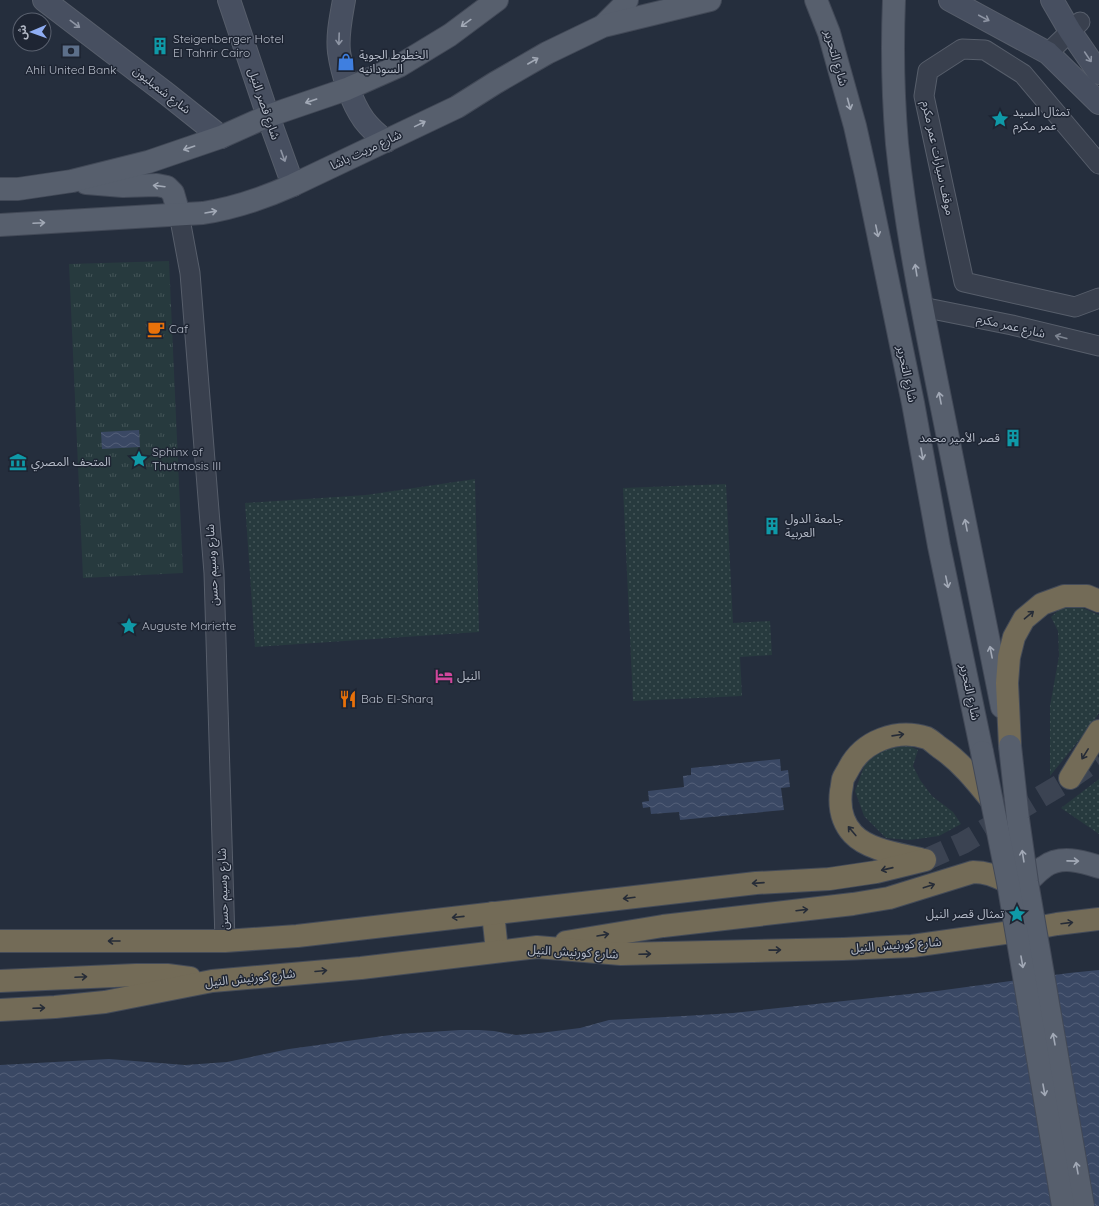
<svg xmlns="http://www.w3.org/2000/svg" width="1099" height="1206" font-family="Quicksand,'Noto Sans Arabic',sans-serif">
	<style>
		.grass { fill: url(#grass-dots) }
		.park { fill: url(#park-tufts) }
		.water { fill: url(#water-waves) }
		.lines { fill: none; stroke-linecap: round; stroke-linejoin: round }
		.highway-tunnel { stroke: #3b4352; stroke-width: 22; stroke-dasharray: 22 11; stroke-linecap: butt }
		.street-casing { stroke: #575e6b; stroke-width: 21 }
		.secondary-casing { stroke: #575e6b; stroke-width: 24 }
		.primary-casing { stroke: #424957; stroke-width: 24 }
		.highway-casing { stroke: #444b58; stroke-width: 24 }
		.street { stroke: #39404e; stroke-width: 19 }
		.secondary { stroke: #474f60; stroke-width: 22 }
		.primary { stroke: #575f6d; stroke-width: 22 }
		.highway { stroke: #736b57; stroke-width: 22 }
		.primary-bridge-casing { stroke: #424957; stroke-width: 24; stroke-linecap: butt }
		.primary-bridge { stroke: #575f6d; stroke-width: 22 }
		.oneway { stroke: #8e95a4 }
		.oneway2 { stroke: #a2a9b6 }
		.oneway3 { stroke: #7d8491 }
		.oneway4 { stroke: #262c37 }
		.labels { text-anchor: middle; stroke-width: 3; stroke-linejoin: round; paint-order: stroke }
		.poi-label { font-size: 12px; fill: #b5bbc8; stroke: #1e2533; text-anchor: start }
		.street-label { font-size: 12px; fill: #b5bbc8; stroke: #1e2533 }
	</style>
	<defs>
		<pattern id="grass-dots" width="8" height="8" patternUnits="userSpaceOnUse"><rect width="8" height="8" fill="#273a3e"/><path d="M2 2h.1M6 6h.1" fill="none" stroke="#445558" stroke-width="1.8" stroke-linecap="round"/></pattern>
		<pattern id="park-tufts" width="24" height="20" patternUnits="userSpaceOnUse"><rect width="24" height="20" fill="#273a3e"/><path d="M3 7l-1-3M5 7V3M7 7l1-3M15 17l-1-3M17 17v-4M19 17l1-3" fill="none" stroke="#445558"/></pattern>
		<pattern id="water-waves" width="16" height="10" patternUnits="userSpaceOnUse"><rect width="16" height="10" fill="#3a4864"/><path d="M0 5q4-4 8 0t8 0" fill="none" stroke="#546079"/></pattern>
	</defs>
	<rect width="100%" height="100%" fill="#252e3d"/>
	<g class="grass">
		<polygon points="475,479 479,632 255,647 245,503 366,495"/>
		<polygon points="726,484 733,623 770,621 772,655 740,657 742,696 633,701 623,488"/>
		<polygon points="1061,608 1083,608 1099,615 1099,713 1092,724 1050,776 1050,706 1059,656 1058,631 1051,617"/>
		<polygon points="907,745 918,750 913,766 920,780 932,796 953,812 961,824 939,836 910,840 886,838 864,816 855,791 865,764 885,747"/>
		<polygon points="1099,779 1099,834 1061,808"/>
	</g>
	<polygon class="park" points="169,261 183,573 83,578 69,264"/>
	<g class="water">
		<polygon points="139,430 140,447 102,449 101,432"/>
		<polygon points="780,759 781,771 788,770 790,787 781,788 784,810 680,820 679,812 651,814 650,807 643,808 642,802 649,801 648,791 684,787 683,776 691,775 691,768"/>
		<polygon points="1099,970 1099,1206 0,1206 0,1065 109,1059 185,1065 227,1062 289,1049 398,1034 460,1030 479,1030 494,1031 516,1035 540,1033 580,1028 609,1020 684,1016 733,1013 937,991 1069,973"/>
	</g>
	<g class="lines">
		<polyline class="highway-tunnel" points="925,860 963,843 1062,784 1099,758"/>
		<g class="street-casing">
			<g id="street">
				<polyline points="1048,53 1080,22"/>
				<polyline points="1099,164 1023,74 985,50 962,49 928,71 924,96 964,282 1075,307 1099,298"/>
				<polyline points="179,214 190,273 214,573 225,941"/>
				<polyline points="922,307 1012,325 1099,346"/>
			</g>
		</g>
		<g class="secondary-casing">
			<g id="secondary">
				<polyline points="44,0 167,94 221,137"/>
				<polyline points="229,0 268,116 293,185"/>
				<path d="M344,0C341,17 337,35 339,52C342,73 351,102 364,120C370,128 378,135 386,141"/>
				<polyline points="950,0 1048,53 1099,103"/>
				<polyline points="1052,0 1070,31 1099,73"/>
			</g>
		</g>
		<g class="primary-casing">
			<g id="primary">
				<polyline points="816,0 829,33 855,126 866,175 913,403 939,546 982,752"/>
				<path d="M894,0C892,48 893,96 897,144C906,231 924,318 941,403C962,505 982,606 1002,707"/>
				<polyline points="604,25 622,7 627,0"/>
				<polyline points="86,183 123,186 157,185 167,187 173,193 179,214"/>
				<polyline points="0,189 18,189 72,181 148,162 221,137 268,116 347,89 399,66 450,35 497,0"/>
				<path d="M0,225L203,213C235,208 264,198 293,185L457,107L495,83L547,53L603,26L710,0"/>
				<path d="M1027,882C1033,877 1038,871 1044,867C1060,855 1082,861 1099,867"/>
			</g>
		</g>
		<g class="highway-casing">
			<g id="highway">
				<polyline points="1010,746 1007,683 1009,657 1014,637 1024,619 1042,604 1064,596 1087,596 1099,601"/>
				<polyline points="1070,778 1099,731"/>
				<path d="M920,859C899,854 868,850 853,834C842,822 839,807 841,791C842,787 842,783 843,779C844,776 847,772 849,768C863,741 897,728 927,738C931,740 935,744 939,747C960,761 976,781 992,801"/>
				<polyline points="493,913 497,951"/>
				<polyline points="0,941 225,941 297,936 756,883 829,879 876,872 925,860"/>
				<path d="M566,942L663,926L853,904L889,898L973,872C987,872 995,876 1008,882"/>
				<polyline points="0,981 136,975 167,975 190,978"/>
				<polyline points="0,1010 55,1007 105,1002 212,981 361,968 537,947 621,954 843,949 912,946 1019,931 1057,924 1099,919"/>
			</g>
		</g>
		<use href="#street" class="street"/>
		<use href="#secondary" class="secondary"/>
		<use href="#primary" class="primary"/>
		<use href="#highway" class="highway"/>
		<g class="primary-bridge-casing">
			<g id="primary-bridge">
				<polyline points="1010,746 1018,819 1027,882 1083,1206"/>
				<polyline points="982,752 1008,882 1063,1206"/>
			</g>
		</g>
		<use href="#primary-bridge" class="primary-bridge"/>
	</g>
	<defs><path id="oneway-shaft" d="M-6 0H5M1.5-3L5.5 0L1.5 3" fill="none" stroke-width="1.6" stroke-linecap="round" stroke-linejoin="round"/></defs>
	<g class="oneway">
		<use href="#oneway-shaft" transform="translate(984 18) rotate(28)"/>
		<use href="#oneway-shaft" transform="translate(75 24) rotate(37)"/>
		<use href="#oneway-shaft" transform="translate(339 39) rotate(92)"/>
		<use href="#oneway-shaft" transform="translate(1088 57) rotate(56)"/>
		<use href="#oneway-shaft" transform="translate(283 156) rotate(70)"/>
	</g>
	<g class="oneway2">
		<use href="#oneway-shaft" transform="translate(466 23) rotate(144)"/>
		<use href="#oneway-shaft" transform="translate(533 61) rotate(-30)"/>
		<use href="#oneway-shaft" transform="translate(311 101) rotate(161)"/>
		<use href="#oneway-shaft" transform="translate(849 104) rotate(75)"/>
		<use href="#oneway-shaft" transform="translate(420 124) rotate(-26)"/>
		<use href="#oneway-shaft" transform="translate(189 148) rotate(161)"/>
		<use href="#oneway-shaft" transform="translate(159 186) rotate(-173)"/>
		<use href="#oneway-shaft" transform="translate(211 212) rotate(-10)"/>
		<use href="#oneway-shaft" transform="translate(39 223) rotate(-3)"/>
		<use href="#oneway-shaft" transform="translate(877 231) rotate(78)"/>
		<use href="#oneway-shaft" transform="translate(916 270) rotate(-99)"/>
		<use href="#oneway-shaft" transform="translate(940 398) rotate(-101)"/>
		<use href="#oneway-shaft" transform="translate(922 454) rotate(80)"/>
		<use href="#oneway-shaft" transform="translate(966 525) rotate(-101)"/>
		<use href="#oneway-shaft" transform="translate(947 582) rotate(78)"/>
		<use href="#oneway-shaft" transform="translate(991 652) rotate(-101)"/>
		<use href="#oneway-shaft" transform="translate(1023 856) rotate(-99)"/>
		<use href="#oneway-shaft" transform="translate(1073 861) rotate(1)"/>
		<use href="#oneway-shaft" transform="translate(1022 962) rotate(80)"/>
		<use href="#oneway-shaft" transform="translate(1054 1039) rotate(-100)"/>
		<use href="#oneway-shaft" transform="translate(1044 1090) rotate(80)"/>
		<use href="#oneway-shaft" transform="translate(1077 1168) rotate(-100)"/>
	</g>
	<use class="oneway3" href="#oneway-shaft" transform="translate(1061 337) rotate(-166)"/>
	<g class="oneway4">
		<use href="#oneway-shaft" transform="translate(1029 615) rotate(-40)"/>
		<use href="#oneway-shaft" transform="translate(898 735) rotate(-8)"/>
		<use href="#oneway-shaft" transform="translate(1085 754) rotate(122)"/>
		<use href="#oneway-shaft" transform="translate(852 831) rotate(-130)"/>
		<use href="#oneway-shaft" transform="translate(887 869) rotate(167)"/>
		<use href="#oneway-shaft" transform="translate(758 883) rotate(176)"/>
		<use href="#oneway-shaft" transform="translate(929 886) rotate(-18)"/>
		<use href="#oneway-shaft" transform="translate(629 898) rotate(173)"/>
		<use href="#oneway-shaft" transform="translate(802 910) rotate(-7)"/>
		<use href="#oneway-shaft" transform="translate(458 917) rotate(174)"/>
		<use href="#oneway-shaft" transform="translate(1067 923) rotate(-7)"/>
		<use href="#oneway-shaft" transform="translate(603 935) rotate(-10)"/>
		<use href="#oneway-shaft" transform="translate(114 941) rotate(180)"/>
		<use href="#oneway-shaft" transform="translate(775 950) rotate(-1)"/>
		<use href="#oneway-shaft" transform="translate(645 954) rotate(-2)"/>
		<use href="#oneway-shaft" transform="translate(321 971) rotate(-5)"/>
		<use href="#oneway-shaft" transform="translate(81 977) rotate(-3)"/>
		<use href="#oneway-shaft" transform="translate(39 1008) rotate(-2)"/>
	</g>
	<defs>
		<g id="building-bare" transform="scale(1.38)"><path d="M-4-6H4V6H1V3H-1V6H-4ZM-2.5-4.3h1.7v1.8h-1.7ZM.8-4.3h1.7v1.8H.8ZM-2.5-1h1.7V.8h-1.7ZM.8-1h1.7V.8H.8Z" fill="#0f9aa8" stroke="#1e2533" stroke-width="2.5" paint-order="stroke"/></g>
		<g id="bank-bare" transform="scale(1.38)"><path d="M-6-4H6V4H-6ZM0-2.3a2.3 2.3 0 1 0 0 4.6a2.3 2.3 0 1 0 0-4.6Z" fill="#5c6f8a" stroke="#1e2533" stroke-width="2.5" paint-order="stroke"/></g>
		<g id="shop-bare" transform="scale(1.38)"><path d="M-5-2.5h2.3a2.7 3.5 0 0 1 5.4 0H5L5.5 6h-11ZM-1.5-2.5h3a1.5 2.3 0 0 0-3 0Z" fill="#3f7fe0" stroke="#1e2533" stroke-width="2.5" paint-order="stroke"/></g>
		<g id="sight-bare" transform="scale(1.38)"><path d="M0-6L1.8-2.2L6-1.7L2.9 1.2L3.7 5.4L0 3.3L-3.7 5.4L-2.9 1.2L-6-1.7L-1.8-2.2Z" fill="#0f9aa8" stroke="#1e2533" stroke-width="2.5" paint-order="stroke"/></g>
		<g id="cafe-bare" transform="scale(1.38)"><path d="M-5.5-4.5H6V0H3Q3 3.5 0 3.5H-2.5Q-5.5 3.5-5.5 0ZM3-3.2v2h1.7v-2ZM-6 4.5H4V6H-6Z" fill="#e8710a" stroke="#1e2533" stroke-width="2.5" paint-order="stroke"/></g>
		<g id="museum-bare" transform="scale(1.38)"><path d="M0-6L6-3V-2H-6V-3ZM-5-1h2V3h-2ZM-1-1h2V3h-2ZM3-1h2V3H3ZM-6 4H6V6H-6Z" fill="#0f9aa8" stroke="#1e2533" stroke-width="2.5" paint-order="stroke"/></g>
		<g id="hotel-bare" transform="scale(1.38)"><path d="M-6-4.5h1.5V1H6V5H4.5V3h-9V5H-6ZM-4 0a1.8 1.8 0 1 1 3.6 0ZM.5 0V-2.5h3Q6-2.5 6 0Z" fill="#d1479c" stroke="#1e2533" stroke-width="2.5" paint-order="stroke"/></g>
		<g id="restaurant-bare" transform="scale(1.38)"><path d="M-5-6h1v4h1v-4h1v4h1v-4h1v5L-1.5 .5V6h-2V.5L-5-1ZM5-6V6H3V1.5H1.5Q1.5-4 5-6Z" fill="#e8710a" stroke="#1e2533" stroke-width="2.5" paint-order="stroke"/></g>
	</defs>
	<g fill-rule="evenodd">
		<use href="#building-bare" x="160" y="46"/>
		<use href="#bank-bare" x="71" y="51"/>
		<use href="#shop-bare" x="346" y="62"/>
		<use href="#sight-bare" x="1000" y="119"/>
		<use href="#cafe-bare" x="156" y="329"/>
		<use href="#building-bare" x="1013" y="438"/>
		<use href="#sight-bare" x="139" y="459"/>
		<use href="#museum-bare" x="18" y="462"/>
		<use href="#building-bare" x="772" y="526"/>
		<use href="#sight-bare" x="129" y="626"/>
		<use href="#hotel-bare" x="444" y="676"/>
		<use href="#restaurant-bare" x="348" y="699"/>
		<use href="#sight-bare" x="1017" y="914"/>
	</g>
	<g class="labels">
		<g class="poi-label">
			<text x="173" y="43">Steigenberger Hotel<tspan x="173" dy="14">El Tahrir Cairo</tspan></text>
			<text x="359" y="59">الخطوط الجوية<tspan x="359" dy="14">السودانيه</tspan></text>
			<text x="71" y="74" text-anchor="middle">Ahli United Bank</text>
			<text x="1013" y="116">تمثال السيد<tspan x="1013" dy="14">عمر مكرم</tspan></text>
			<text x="169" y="333">Caf</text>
			<text x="1000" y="442" text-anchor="end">قصر الأمير محمد</text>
			<text x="152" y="456">Sphinx of<tspan x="152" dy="14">Thutmosis III</tspan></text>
			<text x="31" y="466">المتحف المصري</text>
			<text x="785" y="523">جامعة الدول<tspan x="785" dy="14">العربية</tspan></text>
			<text x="142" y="630">Auguste Mariette</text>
			<text x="457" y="680">النيل</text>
			<text x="361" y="703">Bab El-Sharq</text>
			<text x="1004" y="918" text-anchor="end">تمثال قصر النيل</text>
		</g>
		<g class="street-label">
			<text transform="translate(836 58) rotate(74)" y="4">شارع التحرير</text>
			<text transform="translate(162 90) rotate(38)" y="4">شارع شمبليون</text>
			<text transform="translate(264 104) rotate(71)" y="4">شارع قصر النيل</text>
			<text transform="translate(366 150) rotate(-25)" y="4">شارع مريت باشا</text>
			<text transform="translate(938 158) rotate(78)" y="4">موقف سيارات عمر مكرم</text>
			<text transform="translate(1011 326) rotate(13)" y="4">شارع عمر مكرم</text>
			<text transform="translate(907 374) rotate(78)" y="4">شارع التحرير</text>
			<text transform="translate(212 565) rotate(-93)" y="4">شارع وسيم حسن</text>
			<text transform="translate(970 692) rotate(78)" y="4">شارع التحرير</text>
			<text transform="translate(223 889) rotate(-92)" y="4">شارع وسيم حسن</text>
			<text transform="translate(896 945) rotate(-4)" y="4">شارع كورنيش النيل</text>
			<text transform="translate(573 952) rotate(3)" y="4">شارع كورنيش النيل</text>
			<text transform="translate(250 978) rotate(-6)" y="4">شارع كورنيش النيل</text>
		</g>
	</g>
	<g transform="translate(32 32) rotate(268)"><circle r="19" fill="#1e2533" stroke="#5a616f"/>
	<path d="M0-3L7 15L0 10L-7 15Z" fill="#8fadf3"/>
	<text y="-6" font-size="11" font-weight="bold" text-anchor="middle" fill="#b5bbc8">ش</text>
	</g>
</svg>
